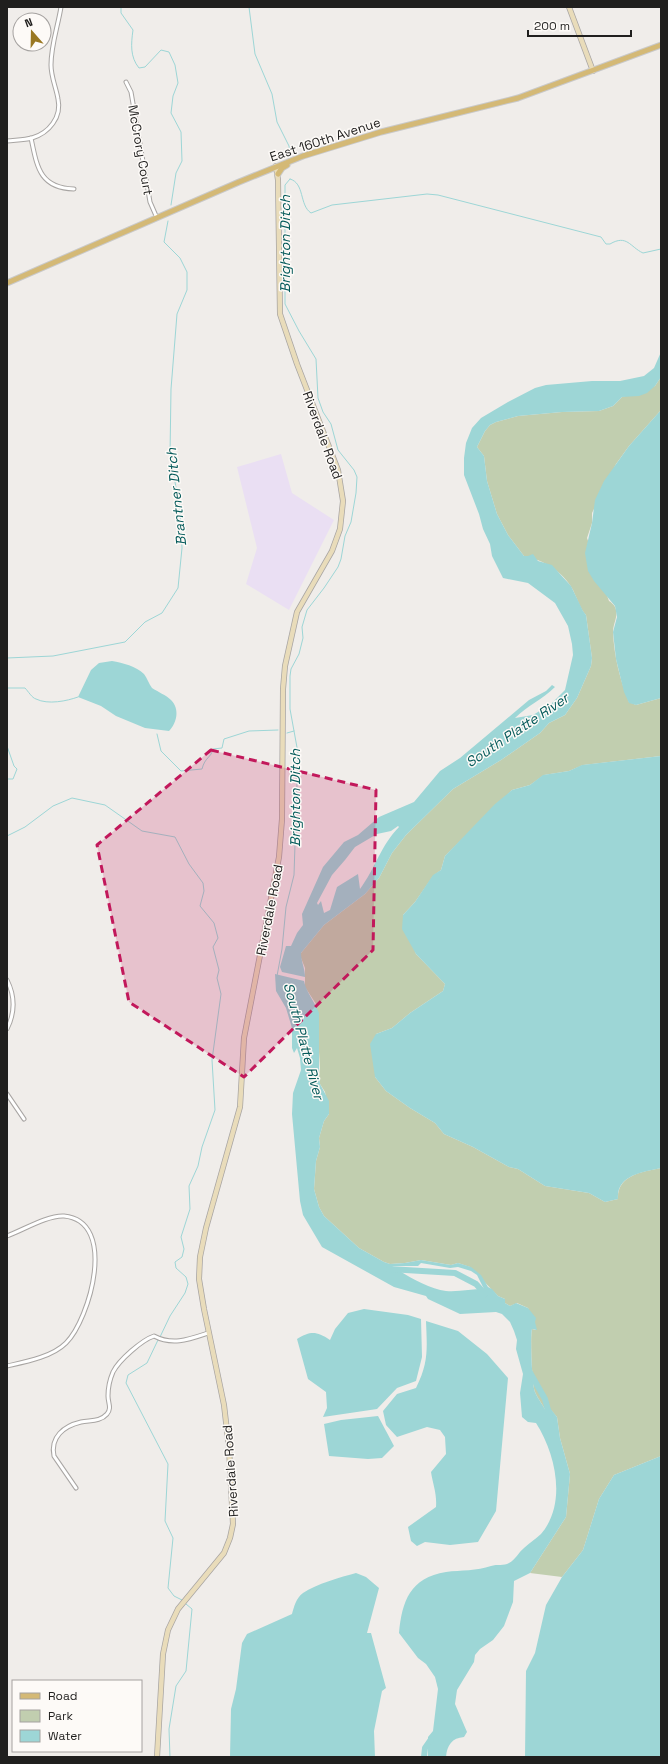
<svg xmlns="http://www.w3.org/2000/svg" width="668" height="1764" font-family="'Space Grotesk',sans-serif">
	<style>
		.industrial { fill: #eadff3 }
		.green { fill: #c1ceaf }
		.water { fill: #9dd6d6; fill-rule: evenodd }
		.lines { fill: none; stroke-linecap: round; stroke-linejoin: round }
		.stream { stroke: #9dd6d6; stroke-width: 1 }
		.river { stroke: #9dd6d6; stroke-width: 6 }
		.street-casing { stroke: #a8a5a3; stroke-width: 5 }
		.secondary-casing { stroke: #a8a5a3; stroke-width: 6 }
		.primary-casing { stroke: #c9c9c9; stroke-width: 7 }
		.street { stroke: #fff; stroke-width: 3 }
		.secondary { stroke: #e9dcba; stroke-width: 4.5 }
		.primary { stroke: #d4b976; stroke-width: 5 }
		.marked { fill: #c2185b; fill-opacity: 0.2; stroke: #c2185b; stroke-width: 3; stroke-dasharray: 8 5; stroke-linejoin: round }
		.labels { text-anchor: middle; stroke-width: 3; stroke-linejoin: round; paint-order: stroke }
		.street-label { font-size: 13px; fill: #201f1e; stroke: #fdfaf7 }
		.water-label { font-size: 14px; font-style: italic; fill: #045a5a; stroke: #fdfaf7 }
	</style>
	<rect width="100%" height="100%" fill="#f0edea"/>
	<polygon class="industrial" points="281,454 292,493 334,520 289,610 246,584 257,548 237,467"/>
	<path class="green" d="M661,377V410L629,446L616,464L592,513V523L587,538L609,601C611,602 614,605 615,607C619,616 613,623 613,632C614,656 620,680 629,702L636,705L661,698V756L583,765L569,771L544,775L530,785L512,790L445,856L441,870L433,876L415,902L403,915L416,954L445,984L443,991L410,1013L392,1028L376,1034L375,1077L386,1091L410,1108L435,1123L444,1134L473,1147L509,1167L518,1169L545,1186L589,1193L605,1202L618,1199C617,1175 642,1172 661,1168V1456L614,1475L599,1499L583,1550L562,1577L530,1573L566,1517L570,1474L560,1438L557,1417L550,1409V1414H547C544,1405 538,1400 535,1392C532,1384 530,1337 532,1329L536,1330L528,1308L517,1303L510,1306L505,1303V1299L498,1296L470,1267L458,1263L451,1265L421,1260L405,1263L390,1264L384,1262L359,1248L324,1216L319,1207L314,1189L316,1161L320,1147L319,1138L324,1121L329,1114L325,1092L320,1084L319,1077L320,1068L316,1004L305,987V968L301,958V953L324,925L365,894L379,878L392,853L406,835L453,789L501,760L540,733L549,723L565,715L577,698L591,666L592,658L586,615C580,609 577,598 573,590C563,571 543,560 524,556L508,535L497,514L487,481L484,456L477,447L485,431L490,425L496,422L518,416L562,412L599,411L613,406L622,397L655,386Z"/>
	<g class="water">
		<path d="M661,352V377L655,386L647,393L639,396L622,397L613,406L599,411L562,412L518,416L496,422L490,425L485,431L477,447L484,456L487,481L497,514L508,535L524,556H528L533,554L538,561L552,565L560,574L571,586L583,611L586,615L592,658L591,666L577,698L565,715L549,723L540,733L501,760L453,789L406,835L392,853L379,878L365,894L324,925L301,953C301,961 305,969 305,977L282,972L280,967L286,946H291L297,933L303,925L302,914L323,867L344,842L358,835L379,817L414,802L440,771L460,758L529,700L546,691L552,685L555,687C543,699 527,706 515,718L533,715L551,704L565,690L573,655L572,644L568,626L555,603L528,583L503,578L492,556L490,544L483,529L479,514L464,475V458L466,443L472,428L481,418L508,402L535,388L546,385L592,381H620L644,376L654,368ZM398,826L399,827C381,845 375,869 360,889L358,874L337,887L330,910L324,913L321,901L318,905L317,903L332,875L345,860L355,847L377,834L391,831Z"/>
		<polygon points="661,410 661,698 636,705 629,703 624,692 616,659 613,632 617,617 615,606 594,581 588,571 585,553 592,523 595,500 604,481 629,446"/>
		<path d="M112,661C123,663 136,666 144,674C147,678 149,684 152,688C158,692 166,695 171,700C180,709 177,723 169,731L145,728L116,716L101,706L78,697L91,670L99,663Z"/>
		<path d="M661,756V1168C643,1172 616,1175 618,1199L605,1202L589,1193L545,1186L518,1169L509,1167L473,1147L444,1134L435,1123L410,1108L386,1091L375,1077L370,1044L376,1034L392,1028L410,1013L443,991L445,984L416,954L402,929L403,915L415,902L433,875L441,870L445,856L495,804L512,790L530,785L543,775L569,771L582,765Z"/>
		<path d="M275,974L304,981C306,992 315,1002 319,1013V1077L320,1084L329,1101V1114L324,1121L319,1138L320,1147L316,1161L314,1189L319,1207L324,1216L359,1248L384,1262L390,1264L405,1263L421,1260L451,1265L458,1263L471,1267L481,1275L488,1287L492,1289L498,1296L505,1299V1303L510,1306L516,1303L528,1308L536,1318L535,1322L537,1330L532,1329C530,1337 532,1384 535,1392C538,1400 544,1405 547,1414H550V1408L557,1417L560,1438L570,1474L566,1517L530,1573L514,1581L513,1602L504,1626L493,1640L480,1649L475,1655L474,1662L457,1690L455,1704L467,1732L464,1737C452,1738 447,1745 446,1757H428V1737L433,1731L438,1689L435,1677L426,1664L418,1658L399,1633C402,1601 410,1578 446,1572C461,1570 477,1571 491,1566C497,1564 504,1566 509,1563C515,1560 519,1552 524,1548C529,1543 536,1539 541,1534C567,1504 556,1454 536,1423L528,1422L522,1417L520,1393L523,1374L516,1349L517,1340L514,1331L510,1322L502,1314L496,1312L460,1314L428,1299L426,1296L394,1287L322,1247L303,1215L300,1201L292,1114L293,1093L301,1070L300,1058L297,1048L294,1053L292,1048V1028L286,1008L276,991ZM421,1263L450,1268L458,1267L471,1271L477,1275L484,1289C472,1289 459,1292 446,1291C429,1289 407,1276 392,1266H418Z"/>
		<path d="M364,1309L408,1315L421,1319L422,1357L416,1381L397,1388L377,1409L323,1417L327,1408L326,1392L308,1379L297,1339C311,1331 316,1331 330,1340L335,1329L348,1313Z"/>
		<path d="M426,1321L458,1331L487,1354L508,1378L496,1511L478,1542L450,1545L425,1542L417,1546L411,1541L408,1527L436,1507C437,1493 433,1485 431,1472L446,1454L445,1437L440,1430L427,1427L397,1437L386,1425L383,1411L397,1394L416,1388C429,1362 427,1348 426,1321Z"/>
		<polygon points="378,1416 394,1446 382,1458 368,1459 329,1456 324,1424 341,1420"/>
		<polygon points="661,1456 661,1757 525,1757 526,1671 535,1653 546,1605 562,1577 583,1550 599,1499 614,1475"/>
		<path d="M356,1573L366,1577L379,1588L367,1633H371L386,1688L382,1691L374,1731L375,1757H230L231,1709L236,1689L242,1643L247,1634L292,1614C294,1607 296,1598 303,1593C316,1584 341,1577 356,1573Z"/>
	</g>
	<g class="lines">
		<g class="stream">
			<path d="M121,7V13L133,30C131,44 130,57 139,68L145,67L161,50L169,52L175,65L178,83L173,96L171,113L181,132L182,161L176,173L171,205"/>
			<polyline points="249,7 255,54 272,94 277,122 289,146 290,152"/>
			<path d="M290,179C305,183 299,205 311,213L332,205L427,194L438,195L601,237L606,244H610C627,234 630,247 643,253L661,249"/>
			<polyline points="7,658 53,656 125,642 145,622 162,613 178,588 182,548 180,509 170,455 171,389 177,314 187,290 187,272 180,258 164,242 168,221"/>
			<path d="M7,688H25C28,691 32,698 36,699C48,705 67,701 78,697"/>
			<polyline points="287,733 294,731"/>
			<path d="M157,734L161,751L181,771L202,769C205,757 211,758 213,749L222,748L224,739L249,731L278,730"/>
			<polyline points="7,746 14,766 17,769 13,779 7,779"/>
			<polyline points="7,836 25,827 53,806 72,798 105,805 142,831 175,837 189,864 203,883 204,891 200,906 214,923 218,938 213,947 219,970 217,978 221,994 212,1060 215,1110 202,1147 198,1166 189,1186 190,1209 181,1237 184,1249 182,1257 175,1262 176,1268 186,1277 188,1284 185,1293 170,1316 160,1337"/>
			<polyline points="277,976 282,949 286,907 294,875 298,753 290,709 290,676 291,669 299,654 303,638 302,627 307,610 324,588 338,567 341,559 345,536 351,522 356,493 357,477 354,470 338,450 331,424 323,412 318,398 316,359 299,331 285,304 285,185 290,179"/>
			<polyline points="158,1340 147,1363 128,1375 126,1383 168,1464 165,1521 173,1538 168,1588 174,1596 182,1600"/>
			<polyline points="170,1757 169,1729 176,1686 186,1671 192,1609 186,1604"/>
		</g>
		<g class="river">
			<polyline points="389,1269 455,1273 476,1284 485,1294"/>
			<polyline points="528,1369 545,1399 551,1421"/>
			<polyline points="424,1757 425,1748 432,1738"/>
		</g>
		<g class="street-casing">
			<g id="street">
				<polyline points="126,82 131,92 150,202 157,218"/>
				<path d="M31,138C37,166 39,188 74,189"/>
				<path d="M7,141C15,140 24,140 32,138C49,133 62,117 58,99C56,87 51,77 51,65C51,45 58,26 61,7"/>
				<path d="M7,980C15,996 15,1013 7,1029"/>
				<polyline points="7,1094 24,1119"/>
				<path d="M7,1236C23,1230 48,1215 64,1216C118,1221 90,1319 66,1343C52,1357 25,1362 7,1366"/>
				<path d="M76,1488L54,1456C50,1437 64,1426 81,1422C90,1420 100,1422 107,1414C112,1408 108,1403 108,1396C108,1389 110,1379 113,1372C119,1360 142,1340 154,1336C173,1346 190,1339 208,1333"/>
			</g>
		</g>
		<g class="secondary-casing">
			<g id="secondary">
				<polyline points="569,7 593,71"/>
				<polyline points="157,1757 163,1654 168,1630 178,1609 224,1553 230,1538 233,1524 229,1448 224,1405 204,1309 199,1279 200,1257 206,1228 240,1107 244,1038 279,857 282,819 283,689 285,666 297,612 332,551 340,529 343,501 338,470 297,364 280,314 278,180 276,166"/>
			</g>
		</g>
		<g class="primary-casing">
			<g id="primary">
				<polyline points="278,174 282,168 287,165"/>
				<polyline points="7,283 239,182 303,156 381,132 518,98 661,45"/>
			</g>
		</g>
		<use href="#street" class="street"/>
		<use href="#secondary" class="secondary"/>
		<use href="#primary" class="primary"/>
	</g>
	<path class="marked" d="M211,750L376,790L373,950L244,1077L129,1002L97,845Z"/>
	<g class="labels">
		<g class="street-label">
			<text transform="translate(325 139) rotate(-18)" y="5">East 160th Avenue</text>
			<text transform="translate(141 150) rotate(80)" y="5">McCrory Court</text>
			<text transform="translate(323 435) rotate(70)" y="5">Riverdale Road</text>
			<text transform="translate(269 910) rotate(-79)" y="5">Riverdale Road</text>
			<text transform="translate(230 1471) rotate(-94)" y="5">Riverdale Road</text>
		</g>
		<g class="water-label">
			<text transform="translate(285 244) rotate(-90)" y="5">Brighton Ditch</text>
			<text transform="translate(176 497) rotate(-96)" y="5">Brantner Ditch</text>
			<text transform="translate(517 730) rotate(-34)" y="5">South Platte River</text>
			<text transform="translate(295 798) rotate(-90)" y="5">Brighton Ditch</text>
			<text transform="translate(304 1041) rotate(75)" y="5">South Platte River</text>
		</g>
	</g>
	<rect width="668" height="1764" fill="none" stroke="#201f1e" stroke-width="16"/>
	<rect x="12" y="1680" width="130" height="72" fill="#fdfaf7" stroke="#a5a2a0"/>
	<rect x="20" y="1693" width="20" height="6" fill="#d4b976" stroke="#a5a2a0"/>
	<text x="48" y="1700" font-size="12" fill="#201f1e">Road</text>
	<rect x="20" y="1710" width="20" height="12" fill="#c1ceaf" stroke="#a5a2a0"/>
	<text x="48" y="1720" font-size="12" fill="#201f1e">Park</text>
	<rect x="20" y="1730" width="20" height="12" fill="#9dd6d6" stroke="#a5a2a0"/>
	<text x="48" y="1740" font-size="12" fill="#201f1e">Water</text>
	<g transform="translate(32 32) rotate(340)"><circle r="19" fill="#fdfaf7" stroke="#a5a2a0"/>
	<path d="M0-3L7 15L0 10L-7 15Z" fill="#997721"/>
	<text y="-6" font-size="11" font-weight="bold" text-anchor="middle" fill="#201f1e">N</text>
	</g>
	<path d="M528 30v6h103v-6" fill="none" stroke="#201f1e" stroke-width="2"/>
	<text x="534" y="30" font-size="12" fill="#201f1e" stroke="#fdfaf7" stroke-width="3" paint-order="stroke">200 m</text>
</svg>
